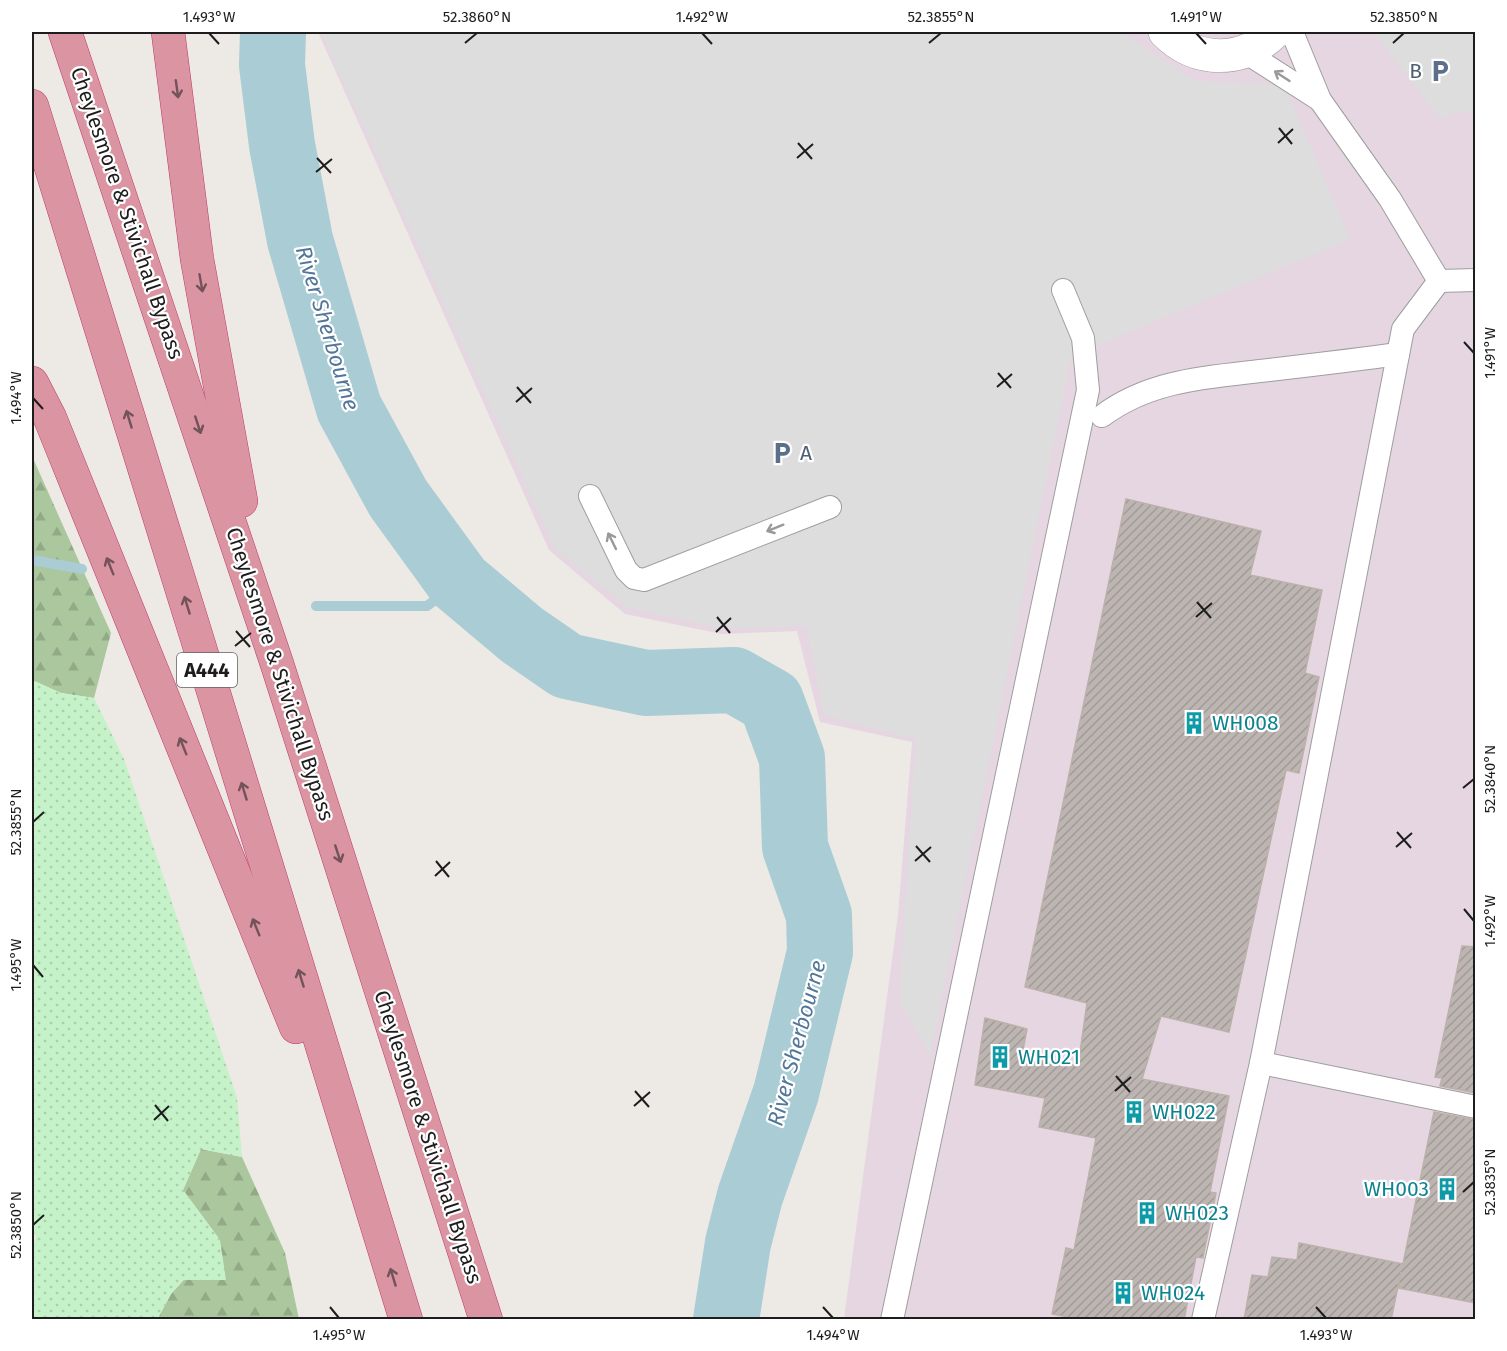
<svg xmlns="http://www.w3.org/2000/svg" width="1507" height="1351" font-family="'Fira Sans',sans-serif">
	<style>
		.industrial { fill: #e5d6e2 }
		.forest { fill: url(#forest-firs) }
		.park { fill: url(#park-dots) }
		.parking { fill: #ddd }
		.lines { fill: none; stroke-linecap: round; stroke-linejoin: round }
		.stream { stroke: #a9ccd5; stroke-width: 10 }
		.river { stroke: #a9ccd5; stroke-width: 66 }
		.building { fill: url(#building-hatch); stroke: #bcb1a8; stroke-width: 1.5 }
		.lane-casing { stroke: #9e9e9e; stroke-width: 24 }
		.street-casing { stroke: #9e9e9e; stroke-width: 34 }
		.highway-casing { stroke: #c2396a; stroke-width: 34 }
		.lane { stroke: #fff; stroke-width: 22 }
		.street { stroke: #fff; stroke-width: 33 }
		.highway { stroke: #db94a2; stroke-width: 33 }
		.oneway { stroke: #999 }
		.oneway2 { stroke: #725359 }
		.ticks { fill: none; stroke: #1d1d1d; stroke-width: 2 }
		.labels { text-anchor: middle; stroke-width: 4.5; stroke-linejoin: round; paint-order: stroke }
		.shield { fill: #fff; stroke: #616161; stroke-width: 1.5 }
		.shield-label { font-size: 20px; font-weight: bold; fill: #1d1d1d }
		.service-label { font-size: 21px; fill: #4e5e75; stroke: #fff; text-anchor: end }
		.street-label { font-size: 21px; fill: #1d1d1d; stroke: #fff }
		.culture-label { font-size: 21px; fill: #0d838f; stroke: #fff; text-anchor: start }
		.water-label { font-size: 22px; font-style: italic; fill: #527799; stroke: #fff }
		.neatline { fill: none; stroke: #1d1d1d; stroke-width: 2 }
		.ticks-label { font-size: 15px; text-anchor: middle; fill: #1d1d1d }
	</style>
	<defs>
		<pattern id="forest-firs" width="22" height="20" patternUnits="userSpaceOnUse" patternTransform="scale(1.5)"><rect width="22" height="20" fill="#aac79d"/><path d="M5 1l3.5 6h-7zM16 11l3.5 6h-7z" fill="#92aa87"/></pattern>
		<pattern id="park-dots" width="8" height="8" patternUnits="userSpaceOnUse" patternTransform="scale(1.5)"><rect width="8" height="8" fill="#c5f2c8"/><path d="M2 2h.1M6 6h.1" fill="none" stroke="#a9cfab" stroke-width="1.8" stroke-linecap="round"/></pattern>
		<pattern id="building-hatch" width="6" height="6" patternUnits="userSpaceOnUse" patternTransform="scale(1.5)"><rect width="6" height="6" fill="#bcb5b1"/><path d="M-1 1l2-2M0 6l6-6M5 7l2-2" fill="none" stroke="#a19b98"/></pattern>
	</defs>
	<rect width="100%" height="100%" fill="#ede9e4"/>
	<polygon class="industrial" points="318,32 1475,32 1475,1319 844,1319 898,915 912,742 820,722 797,631 722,634 625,614 549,550"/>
	<g class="forest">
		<polygon points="32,456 111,633 94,698 61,693 32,680"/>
		<polygon points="201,1149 242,1157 285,1253 299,1319 157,1320 171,1294 220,1240 183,1190"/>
	</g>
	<polygon class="park" points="32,680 61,693 94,698 124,759 237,1098 242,1157 201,1149 183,1190 220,1240 226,1280 183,1280 171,1294 157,1319 33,1320 32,1317 32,1252 36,1236 32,1231"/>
	<g class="parking">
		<polygon points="321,32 1121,32 1195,81 1284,85 1350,239 1071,357 930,1055 899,1001 916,739 824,715 806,626 720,628 627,607 555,549"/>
		<polygon points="1373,32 1475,32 1475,114 1461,111 1441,119"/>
	</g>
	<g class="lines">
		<g class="stream">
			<polyline points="32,560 82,569"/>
			<polyline points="316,606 427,606 459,582"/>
		</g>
		<polyline class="river" points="273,32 272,65 282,145 300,240 349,408 398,498 459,582 522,635 567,666 646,683 734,680 771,701 792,758 795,847 819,915 820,952 786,1093 750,1196 738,1243 726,1320"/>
	</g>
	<g class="building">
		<polygon points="1126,499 1261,531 1250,575 1322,590 1305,673 1319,677 1299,773 1286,770 1229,1032 1161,1016 1142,1079 1229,1096 1210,1192 1216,1193 1204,1252 1203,1258 1196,1257 1184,1320 1082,1320 1052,1314 1066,1248 1074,1250 1096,1138 1039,1127 1045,1098 975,1085 985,1018 1027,1029 1022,1055 1078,1066 1087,1003 1025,987"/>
		<polygon points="1462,946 1476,947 1476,1093 1440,1086 1442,1078 1435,1077"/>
		<polygon points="1434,1112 1476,1120 1476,1303 1398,1288 1401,1272 1391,1320 1244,1320 1252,1275 1268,1277 1272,1257 1297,1260 1299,1243 1403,1264"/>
	</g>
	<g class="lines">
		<g class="lane-casing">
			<g id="lane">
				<polyline points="1292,32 1320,100 1390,199 1439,281"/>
				<polyline points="1245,52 1320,100"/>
				<polyline points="1439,281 1476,280"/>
				<path d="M1102,416C1151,379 1211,377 1269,370C1312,365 1355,360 1398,354"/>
				<polyline points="590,496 626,570 634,578 644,580 830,507"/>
				<polyline points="1261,1063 1476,1107"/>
				<polyline points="892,1320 1088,390 1083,338 1063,290"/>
				<polyline points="1203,1320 1261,1063 1403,329 1439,281"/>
			</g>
		</g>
		<g class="street-casing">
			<path id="street" d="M1165,32C1197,64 1243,63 1275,32"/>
		</g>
		<g class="highway-casing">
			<g id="highway">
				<polyline points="65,32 277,664 486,1320"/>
				<polyline points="168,32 197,259 241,501"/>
				<polyline points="32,106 196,635 406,1320"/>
				<polyline points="32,383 50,418 296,1027"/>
			</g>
		</g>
		<use href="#lane" class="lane"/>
		<use href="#street" class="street"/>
		<use href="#highway" class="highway"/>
	</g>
	<defs><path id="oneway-shaft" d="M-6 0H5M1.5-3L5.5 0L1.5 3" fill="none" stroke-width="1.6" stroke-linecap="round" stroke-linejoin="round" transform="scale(1.5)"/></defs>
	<g class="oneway">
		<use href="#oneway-shaft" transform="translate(1282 76) rotate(-147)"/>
		<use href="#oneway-shaft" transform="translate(775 528) rotate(158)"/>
		<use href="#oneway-shaft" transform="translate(612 541) rotate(-116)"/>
	</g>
	<g class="oneway2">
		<use href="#oneway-shaft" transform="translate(177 89) rotate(82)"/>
		<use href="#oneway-shaft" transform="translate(201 283) rotate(80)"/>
		<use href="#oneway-shaft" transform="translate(129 419) rotate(-107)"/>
		<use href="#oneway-shaft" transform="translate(198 425) rotate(72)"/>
		<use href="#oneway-shaft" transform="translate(110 566) rotate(-112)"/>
		<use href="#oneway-shaft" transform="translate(187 605) rotate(-107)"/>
		<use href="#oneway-shaft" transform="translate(183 746) rotate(-112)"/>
		<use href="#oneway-shaft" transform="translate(244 791) rotate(-107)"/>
		<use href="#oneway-shaft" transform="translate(338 854) rotate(72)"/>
		<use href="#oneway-shaft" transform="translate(256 927) rotate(-112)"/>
		<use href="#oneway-shaft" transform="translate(301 978) rotate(-107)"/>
		<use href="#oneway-shaft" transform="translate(393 1277) rotate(-107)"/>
	</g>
	<path class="ticks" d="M209,33L219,44M702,33L712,44M1196,33L1206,44M465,43L477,33M929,43L941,33M1393,43L1404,33M1279,128L1292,144M798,143L812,159M1278,143L1293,129M317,158L331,173M797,158L813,144M316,172L332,159M1464,342L1474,353M998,373L1011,388M517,387L531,403M997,387L1012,374M33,398L43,409M516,402L532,388M1197,602L1211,618M717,617L730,633M1196,617L1212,603M236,631L250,647M716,632L731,618M235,646L251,633M1463,788L1474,779M33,822L44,812M1397,832L1411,848M916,846L930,862M1396,847L1412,833M436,861L449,877M915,861L931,847M435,876L450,862M1464,909L1474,921M33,965L43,977M1116,1076L1130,1092M635,1091L649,1107M1115,1091L1131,1077M155,1105L168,1121M634,1106L650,1092M154,1120L169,1106M1463,1192L1474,1182M33,1225L44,1215M330,1307L339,1318M823,1307L833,1318M1316,1307L1326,1318"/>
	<defs>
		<g id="parking-bare" transform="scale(1.8)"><path d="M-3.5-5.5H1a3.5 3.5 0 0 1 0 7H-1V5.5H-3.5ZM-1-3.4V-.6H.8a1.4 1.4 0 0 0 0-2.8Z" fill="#5c6f8a" stroke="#fff" stroke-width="2.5" paint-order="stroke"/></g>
		<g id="building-bare" transform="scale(1.8)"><path d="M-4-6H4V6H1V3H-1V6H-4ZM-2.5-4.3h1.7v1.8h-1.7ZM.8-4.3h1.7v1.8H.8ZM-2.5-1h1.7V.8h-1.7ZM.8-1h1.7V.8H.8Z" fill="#0f9aa8" stroke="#fff" stroke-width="2.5" paint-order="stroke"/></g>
	</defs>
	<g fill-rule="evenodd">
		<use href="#parking-bare" x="1440" y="71"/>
		<use href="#parking-bare" x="782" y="453"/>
		<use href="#building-bare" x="1194" y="723"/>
		<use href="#building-bare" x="1000" y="1057"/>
		<use href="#building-bare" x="1134" y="1112"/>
		<use href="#building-bare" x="1447" y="1189"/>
		<use href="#building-bare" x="1147" y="1213"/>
		<use href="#building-bare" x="1123" y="1293"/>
	</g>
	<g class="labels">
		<rect class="shield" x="177" y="653" width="60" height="34" rx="4.5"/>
		<g class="shield-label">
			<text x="207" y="677">A444</text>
		</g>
		<g class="service-label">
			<text x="1422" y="78">B</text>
			<text x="800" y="460" text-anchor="start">A</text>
		</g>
		<g class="street-label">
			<text transform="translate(127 213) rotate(71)" y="7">Cheylesmore &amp; Stivichall Bypass</text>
			<text transform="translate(280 674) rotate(72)" y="7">Cheylesmore &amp; Stivichall Bypass</text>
			<text transform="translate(428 1137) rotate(72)" y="7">Cheylesmore &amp; Stivichall Bypass</text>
		</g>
		<g class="culture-label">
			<text x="1212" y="730">WH008</text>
			<text x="1018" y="1064">WH021</text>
			<text x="1152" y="1119">WH022</text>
			<text x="1429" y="1196" text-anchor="end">WH003</text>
			<text x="1165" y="1220">WH023</text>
			<text x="1141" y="1300">WH024</text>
		</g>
		<g class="water-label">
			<text transform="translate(328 328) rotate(73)" y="8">River Sherbourne</text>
			<text transform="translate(796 1043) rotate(-75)" y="8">River Sherbourne</text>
		</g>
	</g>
	<rect width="1507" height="1351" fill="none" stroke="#ffffff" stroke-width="66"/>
	<rect x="33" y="33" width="1441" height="1285" class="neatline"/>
	<g class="ticks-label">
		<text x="209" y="22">1.493°W</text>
		<text x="477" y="22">52.3860°N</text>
		<text x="702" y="22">1.492°W</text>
		<text x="941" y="22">52.3855°N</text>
		<text x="1196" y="22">1.491°W</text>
		<text x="1404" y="22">52.3850°N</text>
		<text transform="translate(1490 353) rotate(-90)" y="5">1.491°W</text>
		<text transform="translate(16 398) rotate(-90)" y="5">1.494°W</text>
		<text transform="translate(1490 779) rotate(-90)" y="5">52.3840°N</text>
		<text transform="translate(16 822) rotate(-90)" y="5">52.3855°N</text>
		<text transform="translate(1490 921) rotate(-90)" y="5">1.492°W</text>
		<text transform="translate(16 965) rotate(-90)" y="5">1.495°W</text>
		<text transform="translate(1490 1182) rotate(-90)" y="5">52.3835°N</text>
		<text transform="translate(16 1225) rotate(-90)" y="5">52.3850°N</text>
		<text x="339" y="1340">1.495°W</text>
		<text x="833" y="1340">1.494°W</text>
		<text x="1326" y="1340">1.493°W</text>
	</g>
</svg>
